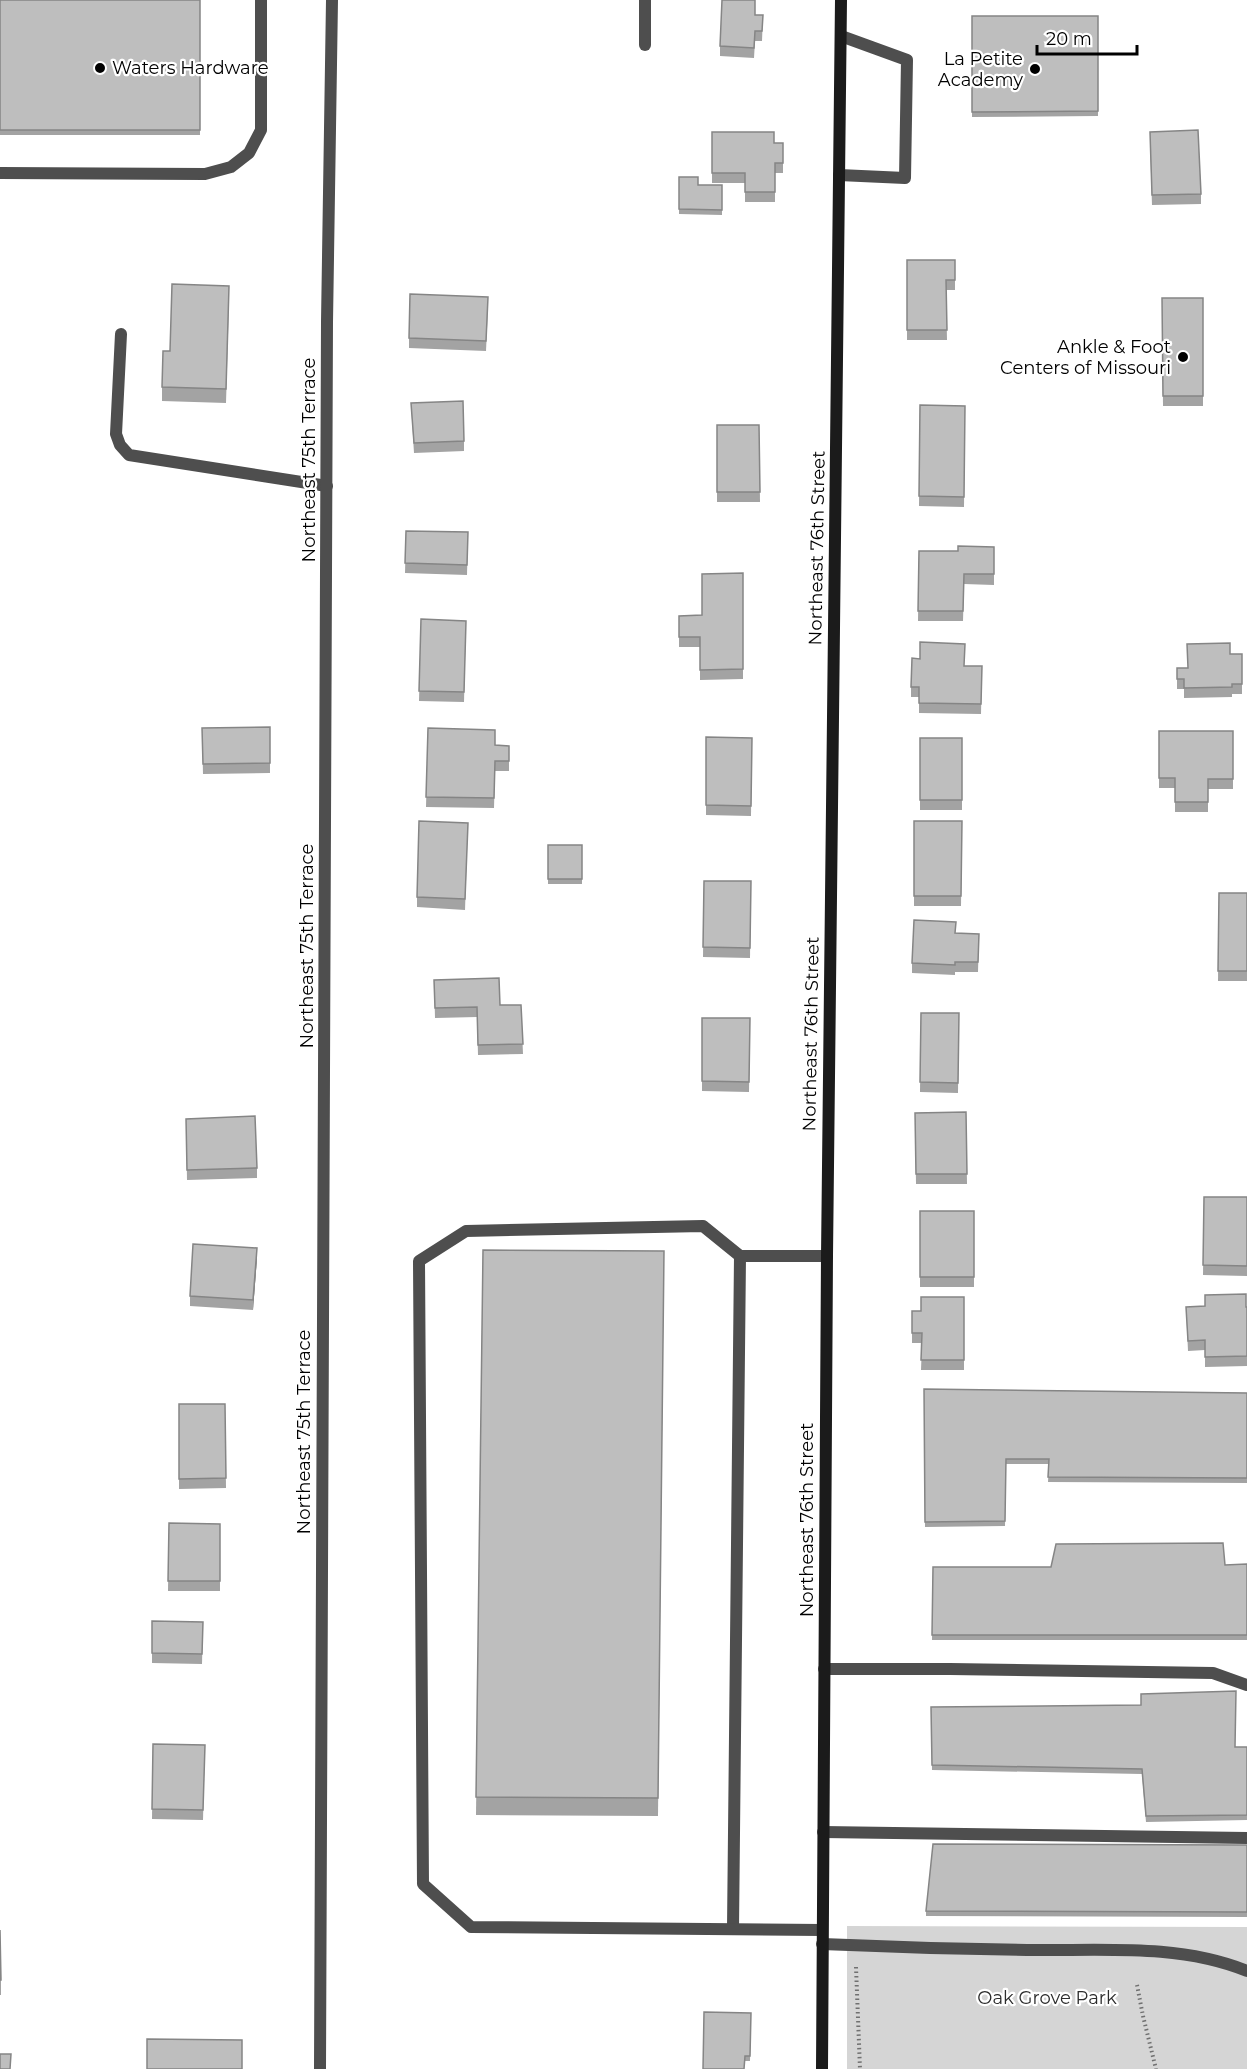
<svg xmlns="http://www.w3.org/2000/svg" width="1247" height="2069" font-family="Montserrat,sans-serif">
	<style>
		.green { fill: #d5d5d5 }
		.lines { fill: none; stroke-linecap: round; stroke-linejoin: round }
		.path { stroke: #707070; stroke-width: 4; stroke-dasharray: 1.5 3; stroke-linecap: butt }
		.lane { stroke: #4e4e4e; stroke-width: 12 }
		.street { stroke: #4e4e4e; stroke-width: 12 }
		.secondary { stroke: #1b1b1b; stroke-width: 12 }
		.wall { fill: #a3a3a3 }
		.shaded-wall { fill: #858585 }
		.building { fill: #bebebe; stroke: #858585; stroke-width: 1.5 }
		.poi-dot { fill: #000; stroke: #fff; stroke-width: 2 }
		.labels { text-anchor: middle; stroke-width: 4.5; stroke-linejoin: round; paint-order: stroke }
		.poi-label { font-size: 18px; fill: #000; stroke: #fff; text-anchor: end }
		.street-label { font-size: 18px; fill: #000; stroke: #fff }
		.park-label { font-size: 18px; fill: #2c2c2c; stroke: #fff }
	</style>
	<rect width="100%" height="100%" fill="#fff"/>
	<polygon class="green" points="847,1926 1247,1927 1247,2069 847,2069"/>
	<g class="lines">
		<g class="path">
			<polyline points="856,1967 860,2069"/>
			<polyline points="1137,1985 1143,2016 1156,2069"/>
		</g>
		<g class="lane">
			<polyline points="645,0 645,45"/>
			<polyline points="0,173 205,174 231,167 249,153 261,130 261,0"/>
			<polyline points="839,175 905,178 907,60 841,36"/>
			<polyline points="121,334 116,434 120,445 129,455 327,486"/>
			<polyline points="824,1669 950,1669 1213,1673 1247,1685"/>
			<polyline points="823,1832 1247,1838"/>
			<polyline points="733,1929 740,1256"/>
			<polyline points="822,1930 471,1927 423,1884 419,1261 466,1231 703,1226 740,1256 827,1256"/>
			<path d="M822,1944C890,1947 958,1949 1027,1950C1100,1951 1178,1943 1247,1971"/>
		</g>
		<polyline class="street" points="320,2069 327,322 332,0"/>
		<polyline class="secondary" points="822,2069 827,1256 841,0"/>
	</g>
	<g class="wall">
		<rect x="0" y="0" width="200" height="135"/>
		<polygon points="755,15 763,15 762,41 755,41 754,58 720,56 720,46"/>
		<polygon points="972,16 1098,16 1098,116 972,117"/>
		<polygon points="712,132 774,143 783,143 783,173 775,173 775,202 745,202 745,183 712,183"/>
		<polygon points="1150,142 1201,194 1201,204 1152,205"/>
		<polygon points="679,177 698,185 722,185 722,215 679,214"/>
		<polygon points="907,260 955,260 955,290 946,290 947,340 907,340"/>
		<polygon points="1162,298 1203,298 1203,406 1163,406"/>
		<polygon points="229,301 226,403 162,401 162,387 170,351"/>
		<polygon points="488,307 486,351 409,348 409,338"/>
		<polygon points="411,403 464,441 464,451 414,453"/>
		<polygon points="920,405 965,406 964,507 919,506"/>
		<polygon points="717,425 759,425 760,502 717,502"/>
		<polygon points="406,531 468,532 467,575 405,573"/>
		<polygon points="994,547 994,585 964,584 963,621 918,621 919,551 958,551"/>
		<polygon points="743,573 743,679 700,680 700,647 679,647 679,616 702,615"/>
		<polygon points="421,619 466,621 464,702 419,701"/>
		<polygon points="1230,654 1242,654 1242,694 1232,694 1232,697 1184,698 1184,689 1177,689 1177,668 1187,668"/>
		<polygon points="920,659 965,666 982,666 981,714 919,713 919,697 911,697 911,687"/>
		<polygon points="270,727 270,773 203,774 202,728"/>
		<polygon points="428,728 495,745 509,746 509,771 495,771 494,808 426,807"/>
		<polygon points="1159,731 1233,731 1233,789 1208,789 1208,812 1175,812 1175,788 1159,788"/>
		<polygon points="706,737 752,738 751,816 706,815"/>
		<rect x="920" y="738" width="42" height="72"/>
		<polygon points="914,821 962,821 961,906 914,906"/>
		<polygon points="468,823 465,910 417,907 417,897"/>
		<rect x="548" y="845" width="34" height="39"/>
		<polygon points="704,881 751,881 750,958 703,957"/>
		<polygon points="1219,893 1247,893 1247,981 1218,981"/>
		<polygon points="956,933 979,934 978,972 955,972 955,975 912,973 912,963"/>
		<polygon points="434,980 500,1005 521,1005 523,1054 478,1055 477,1017 435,1018"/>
		<polygon points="921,1013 959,1013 958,1093 920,1092"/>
		<polygon points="702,1018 750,1018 749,1092 702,1091"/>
		<polygon points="966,1112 967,1184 916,1184 915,1113"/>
		<polygon points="186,1119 257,1168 257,1178 187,1180"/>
		<polygon points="1204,1197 1247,1197 1247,1276 1203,1275"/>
		<rect x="920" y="1211" width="54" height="76"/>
		<polygon points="483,1250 664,1251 658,1816 476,1815"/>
		<polygon points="257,1258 253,1310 190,1306 190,1296"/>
		<polygon points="964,1297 964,1370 921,1370 922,1343 912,1343 912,1311 921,1311"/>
		<polygon points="1186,1307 1247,1307 1247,1366 1205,1367 1205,1350 1188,1351"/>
		<polygon points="924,1389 1247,1393 1247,1483 1048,1482 1049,1464 1006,1464 1005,1526 925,1527"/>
		<polygon points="179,1404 225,1404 226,1488 179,1489"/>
		<polygon points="169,1523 220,1524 220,1591 168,1591"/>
		<polygon points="1247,1564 1247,1640 932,1640 933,1567 1051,1567 1225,1565"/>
		<polygon points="152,1621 203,1622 202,1664 152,1663"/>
		<polygon points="931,1707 1235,1747 1247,1747 1247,1820 1146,1822 1142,1774 932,1770"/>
		<polygon points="153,1744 205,1745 203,1820 152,1819"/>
		<polygon points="1247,1845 1247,1917 926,1916 926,1911"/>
		<polygon points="0,1930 1,1980 1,1995 0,1995"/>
		<polygon points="751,2013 750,2061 745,2061 703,2069"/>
	</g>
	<polygon class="shaded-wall" points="257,1248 257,1258 253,1310 253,1300"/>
	<g class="building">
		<rect x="0" y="0" width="200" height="130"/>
		<polygon points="722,0 755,0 755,15 763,15 762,31 755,31 754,48 720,46"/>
		<polygon points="972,16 1098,16 1098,111 972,112"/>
		<polygon points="1198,130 1201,194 1152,195 1150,132"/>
		<polygon points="712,132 774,132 774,143 783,143 783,163 775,163 775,192 745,192 745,173 712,173"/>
		<polygon points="679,177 698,177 698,185 722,185 722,210 679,209"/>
		<polygon points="907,260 955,260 955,280 946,280 947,330 907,330"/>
		<polygon points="172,284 229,286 226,389 162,387 163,351 170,351"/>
		<polygon points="410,294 488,297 486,341 409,338"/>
		<polygon points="1162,298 1203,298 1203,396 1163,396"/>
		<polygon points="463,401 464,441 414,443 411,403"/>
		<polygon points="920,405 965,406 964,497 919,496"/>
		<polygon points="717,425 759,425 760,492 717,492"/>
		<polygon points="406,531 468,532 467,565 405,563"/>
		<polygon points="958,546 994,547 994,574 964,574 963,611 918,611 919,551 958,551"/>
		<polygon points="743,573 743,669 700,670 700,637 679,637 679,616 702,615 702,574"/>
		<polygon points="421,619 466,621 464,692 419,691"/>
		<polygon points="920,642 965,644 964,666 982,666 981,704 919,703 919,687 911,687 912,658 920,659"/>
		<polygon points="1230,643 1230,654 1242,654 1242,684 1232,684 1232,687 1184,688 1184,679 1177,679 1177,668 1188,668 1187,644"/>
		<polygon points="270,727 270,763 203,764 202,728"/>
		<polygon points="428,728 495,730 495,745 509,746 509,761 495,761 494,798 426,797"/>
		<polygon points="1159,731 1233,731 1233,779 1208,779 1208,802 1175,802 1175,778 1159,778"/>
		<polygon points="706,737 752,738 751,806 706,805"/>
		<rect x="920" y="738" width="42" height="62"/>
		<polygon points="419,821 468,823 465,899 417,897"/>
		<polygon points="914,821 962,821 961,896 914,896"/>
		<rect x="548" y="845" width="34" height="34"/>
		<polygon points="704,881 751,881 750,948 703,947"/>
		<polygon points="1219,893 1247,893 1247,971 1218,971"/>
		<polygon points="914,920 956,922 955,933 979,934 978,962 955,962 955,965 912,963"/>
		<polygon points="499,978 500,1005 521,1005 523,1044 478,1045 477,1007 435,1008 434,980"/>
		<polygon points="921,1013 959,1013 958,1083 920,1082"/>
		<polygon points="702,1018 750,1018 749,1082 702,1081"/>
		<polygon points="966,1112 967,1174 916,1174 915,1113"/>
		<polygon points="255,1116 257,1168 187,1170 186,1119"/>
		<polygon points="1204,1197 1247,1197 1247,1266 1203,1265"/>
		<rect x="920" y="1211" width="54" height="66"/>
		<polygon points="193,1244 257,1248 253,1300 190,1296"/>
		<polygon points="483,1250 664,1251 658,1798 476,1797"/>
		<polygon points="1246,1294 1246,1307 1247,1307 1247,1356 1205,1357 1205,1340 1188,1341 1186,1307 1205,1306 1205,1295"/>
		<polygon points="921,1297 964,1297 964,1360 921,1360 922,1333 912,1333 912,1311 921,1311"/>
		<polygon points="924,1389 1247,1393 1247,1478 1048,1477 1049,1459 1006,1459 1005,1521 925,1522"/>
		<polygon points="179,1404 225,1404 226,1478 179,1479"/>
		<polygon points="169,1523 220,1524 220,1581 168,1581"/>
		<polygon points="1223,1543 1225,1565 1247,1564 1247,1635 932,1635 933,1567 1051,1567 1056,1544"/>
		<polygon points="152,1621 203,1622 202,1654 152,1653"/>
		<polygon points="1236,1691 1235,1747 1247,1747 1247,1815 1146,1816 1142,1769 932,1765 931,1707 1141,1705 1141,1694"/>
		<polygon points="153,1744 205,1745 203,1810 152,1809"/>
		<polygon points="933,1844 1247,1845 1247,1912 926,1911"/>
		<polygon points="0,1930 1,1980 0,1980"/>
		<polygon points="704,2012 751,2013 750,2056 745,2056 744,2069 703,2069"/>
		<polygon points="147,2039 242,2040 242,2069 147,2069"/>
		<polygon points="0,2054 11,2054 10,2069 0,2069"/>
	</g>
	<g class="poi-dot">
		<circle cx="100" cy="68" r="6"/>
		<circle cx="1035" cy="69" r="6"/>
		<circle cx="1183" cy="357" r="6"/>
	</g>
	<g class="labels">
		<g class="poi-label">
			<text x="1023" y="65">La Petite<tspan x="1023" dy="21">Academy</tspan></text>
			<text x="112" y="74" text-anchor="start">Waters Hardware</text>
			<text x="1171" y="353">Ankle &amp; Foot<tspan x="1171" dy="21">Centers of Missouri</tspan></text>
		</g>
		<g class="street-label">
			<text transform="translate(309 460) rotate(-90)" y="6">Northeast 75th Terrace</text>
			<text transform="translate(817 548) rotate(-89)" y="6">Northeast 76th Street</text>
			<text transform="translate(307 946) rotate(-90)" y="6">Northeast 75th Terrace</text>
			<text transform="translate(811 1034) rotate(-89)" y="6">Northeast 76th Street</text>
			<text transform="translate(304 1432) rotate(-90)" y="6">Northeast 75th Terrace</text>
			<text transform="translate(807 1520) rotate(-90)" y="6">Northeast 76th Street</text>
		</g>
		<g class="park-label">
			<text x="1047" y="2004">Oak Grove Park</text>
		</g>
	</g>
	<path d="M1037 45v9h100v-9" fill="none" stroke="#000000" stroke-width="3"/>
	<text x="1046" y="45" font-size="18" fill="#000000" stroke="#ffffff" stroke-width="4.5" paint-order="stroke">20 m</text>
</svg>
